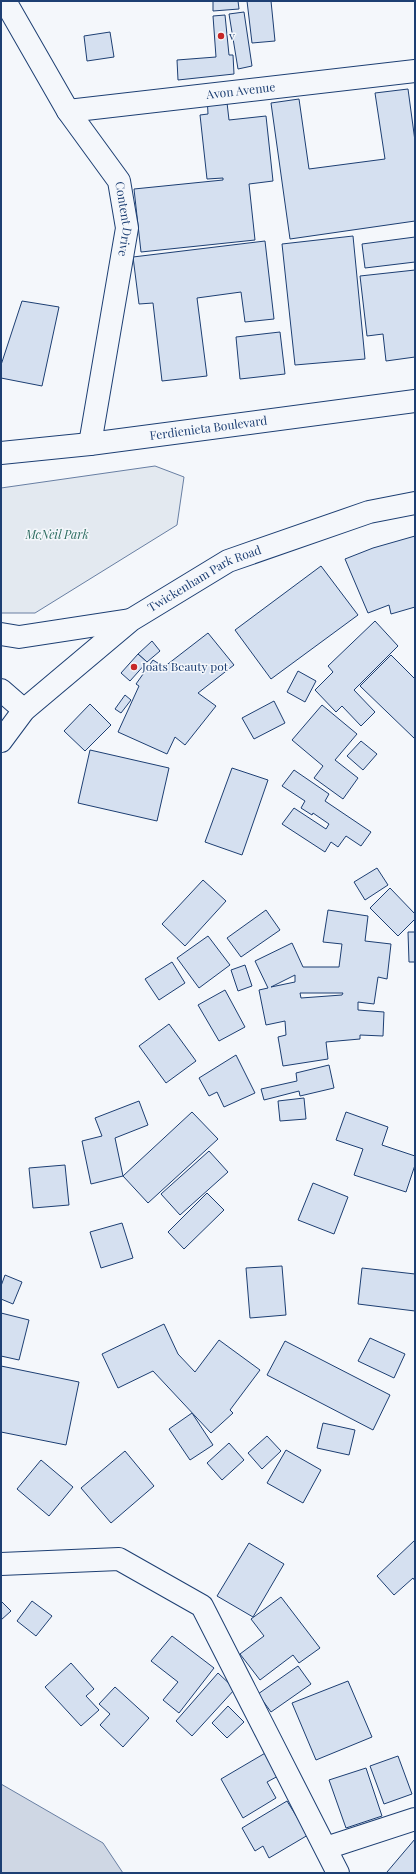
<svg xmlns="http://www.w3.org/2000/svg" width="416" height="1874" font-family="'Playfair Display',serif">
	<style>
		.green { fill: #e3e9f0; stroke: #687fa3 }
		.water { fill: #cfd7e4; stroke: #687fa3 }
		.building { fill: #d5e0f0; stroke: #1d3f73; fill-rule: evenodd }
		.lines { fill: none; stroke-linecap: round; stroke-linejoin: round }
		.street-casing { stroke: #1d3f73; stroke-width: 24 }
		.secondary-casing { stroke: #1d3f73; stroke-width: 24 }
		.street { stroke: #f4f7fb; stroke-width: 22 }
		.secondary { stroke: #f4f7fb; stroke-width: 22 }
		.poi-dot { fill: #c62828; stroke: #f4f7fb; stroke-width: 1.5 }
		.labels { text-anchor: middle; stroke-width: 3; stroke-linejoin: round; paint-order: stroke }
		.poi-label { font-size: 12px; fill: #1d3f73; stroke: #f4f7fb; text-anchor: start }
		.street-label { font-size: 12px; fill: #1d3f73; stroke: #f4f7fb }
		.park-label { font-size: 12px; font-style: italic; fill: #2c6c60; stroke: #f4f7fb }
	</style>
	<rect width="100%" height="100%" fill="#f4f7fb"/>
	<polygon class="green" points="155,466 184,477 177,525 35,613 1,613 1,488"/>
	<polygon class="water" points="1,1784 103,1843 123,1873 1,1873"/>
	<g class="building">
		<polygon points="213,1 238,1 239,9 213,11"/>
		<polygon points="247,1 271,1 275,41 252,43"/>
		<polygon points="244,12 252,66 238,69 229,14"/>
		<polygon points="225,15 229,55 233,55 234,74 178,80 177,60 216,57 213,16"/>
		<polygon points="110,32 114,57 87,61 84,36"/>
		<polygon points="408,89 415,141 415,221 290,239 271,103 299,99 309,169 385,159 375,93"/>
		<polygon points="226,94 229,120 266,116 273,181 249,184 255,240 141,252 134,189 223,180 223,178 207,179 200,115 208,114 207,96"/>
		<polygon points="353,236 365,359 295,365 282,244"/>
		<polygon points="415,237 415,262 365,268 362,244"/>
		<polygon points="265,241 274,319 245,322 241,292 197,298 207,376 162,381 153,303 139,304 133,257"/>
		<polygon points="415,270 415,357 386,361 383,334 367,336 360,276"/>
		<polygon points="22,301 59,307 42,386 1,378 1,365"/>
		<polygon points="280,332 285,374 240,379 236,337"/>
		<polygon points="415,536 415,607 391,614 389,605 368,613 345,559 373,548"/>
		<polygon points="321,566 358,615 271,679 235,630"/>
		<polygon points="375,621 398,646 354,690 375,712 361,726 342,706 336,712 315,690 333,672 328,666"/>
		<polygon points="208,633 234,665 198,693 216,706 185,745 175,737 167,754 118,732 139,686 136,684 153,660 164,667"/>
		<polygon points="152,641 160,651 147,662 138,654"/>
		<polygon points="138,654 147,662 130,681 121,673"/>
		<polygon points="391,655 415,679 415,739 360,686"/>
		<polygon points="298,671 316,681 305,702 287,692"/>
		<polygon points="125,695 131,700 121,713 115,709"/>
		<polygon points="274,701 285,723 254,739 242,718"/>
		<polygon points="90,704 111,725 85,751 64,731"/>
		<polygon points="322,705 357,734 335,760 358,778 343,799 314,778 323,766 292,740"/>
		<polygon points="361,741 377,754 363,770 347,756"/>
		<polygon points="90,750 169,768 157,821 78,803"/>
		<polygon points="232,768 268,780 242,855 205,842"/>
		<polygon points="294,770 329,794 325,801 371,832 361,846 346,836 338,847 331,842 325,852 282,824 294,808 326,829 329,824 313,813 312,815 301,808 305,801 282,786"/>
		<polygon points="377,868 388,885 365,900 354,882"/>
		<polygon points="203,880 226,901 185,946 162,924"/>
		<polygon points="390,888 415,914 415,919 398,936 370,908"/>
		<polygon points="266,910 280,930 241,957 227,938"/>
		<path d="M328,910L368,916L365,941L391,944L387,979L378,977L374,1004L358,1002V1010L384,1012L383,1036L360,1035V1039L326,1042L328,1059L283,1066L278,1037L286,1035L285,1021L266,1025L259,990L268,988L255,961L292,943L303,967H339L342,944L323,942ZM295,975V982L271,987ZM300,993H343L342,995L301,998Z"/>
		<polygon points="408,932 415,932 415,962 409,962"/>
		<polygon points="208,936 230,965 199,988 177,958"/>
		<polygon points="172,962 185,983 159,1000 145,979"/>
		<polygon points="245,965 252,986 238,991 231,970"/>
		<polygon points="225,990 245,1027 219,1041 198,1005"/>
		<polygon points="169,1024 196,1061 166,1083 139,1046"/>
		<polygon points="236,1055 255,1093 224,1107 217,1092 209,1096 199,1078"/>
		<polygon points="329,1065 334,1088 300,1096 299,1091 264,1100 261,1089 297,1081 296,1073"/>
		<polygon points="304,1098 306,1119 280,1121 278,1101"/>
		<polygon points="139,1101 148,1125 115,1138 123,1176 91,1184 82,1141 102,1136 95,1118"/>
		<polygon points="192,1112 218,1139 148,1203 123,1176"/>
		<polygon points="346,1112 388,1127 382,1145 415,1156 415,1165 406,1192 354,1175 363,1149 336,1140"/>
		<polygon points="209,1151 228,1172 180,1215 161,1194"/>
		<polygon points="65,1165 69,1205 33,1208 29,1168"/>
		<polygon points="313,1183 348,1197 334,1234 298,1220"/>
		<polygon points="207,1193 224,1210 184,1249 168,1232"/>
		<polygon points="122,1223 133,1258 101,1268 90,1232"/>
		<polygon points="282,1266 286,1315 250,1318 246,1268"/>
		<polygon points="362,1268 415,1274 415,1311 358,1304"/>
		<polygon points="5,1275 22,1282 13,1304 1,1299 1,1286"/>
		<polygon points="1,1313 29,1320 19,1360 1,1356"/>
		<polygon points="164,1324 178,1354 195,1372 219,1340 260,1370 230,1410 233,1413 211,1433 153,1371 118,1388 102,1354"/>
		<polygon points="370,1338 405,1354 394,1378 358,1361"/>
		<polygon points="285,1341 390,1395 373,1430 267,1375"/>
		<polygon points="1,1366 79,1382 66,1445 1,1432"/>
		<polygon points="192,1413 213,1445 190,1460 169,1429"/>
		<polygon points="323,1423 355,1430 349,1455 317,1448"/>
		<polygon points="267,1436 281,1451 262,1469 248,1453"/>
		<polygon points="229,1443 244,1460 222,1480 207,1463"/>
		<polygon points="286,1450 321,1470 303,1503 267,1483"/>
		<polygon points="125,1451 154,1486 111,1523 81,1488"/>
		<polygon points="41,1460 73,1487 49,1516 17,1489"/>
		<polygon points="415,1540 415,1581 413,1578 394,1595 377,1576"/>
		<polygon points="249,1543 284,1564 253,1617 217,1596"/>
		<polygon points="281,1597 320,1648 299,1663 293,1655 260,1680 240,1654 264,1636 251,1619"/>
		<polygon points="1,1601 11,1611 1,1620"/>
		<polygon points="32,1601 52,1616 36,1636 17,1621"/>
		<polygon points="172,1636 214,1668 179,1713 163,1700 178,1682 151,1661"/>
		<polygon points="71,1663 94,1689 86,1696 99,1710 81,1726 45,1687"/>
		<polygon points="298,1666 311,1684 271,1712 258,1694"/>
		<polygon points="218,1673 235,1689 192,1736 176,1721"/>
		<polygon points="348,1681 372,1737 316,1760 292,1703"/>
		<polygon points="115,1687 149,1718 123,1747 100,1725 110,1714 99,1704"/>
		<polygon points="228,1706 244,1722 227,1738 212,1723"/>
		<polygon points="267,1752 280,1775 267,1782 276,1798 243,1818 221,1779"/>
		<polygon points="398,1756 412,1794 384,1804 370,1766"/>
		<polygon points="366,1768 382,1816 346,1828 329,1780"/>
		<polygon points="287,1801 308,1835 269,1858 263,1846 255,1851 242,1828"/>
		<polygon points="415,1839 415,1873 388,1873 387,1872"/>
	</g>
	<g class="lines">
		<g class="street-casing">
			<g id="street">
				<path id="s1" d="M5,1L68,111L119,181L127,228L90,444"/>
				<path id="s2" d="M68,111L415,71"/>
				<path id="s3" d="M1,453L90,444L415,401"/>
				<polyline points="1,1564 119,1559 202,1606 338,1873"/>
				<polyline points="326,1848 415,1819"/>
			</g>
		</g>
		<g class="secondary-casing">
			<g id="secondary">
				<polyline points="1,634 19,637 130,620"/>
				<polyline points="1,690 24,710"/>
				<path id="s4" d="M1,741L24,710L131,620L228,561L369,512L415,503"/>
			</g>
		</g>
		<use href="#street" class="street"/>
		<use href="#secondary" class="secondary"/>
	</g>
	<g class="poi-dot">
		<circle cx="221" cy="36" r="4"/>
		<circle cx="134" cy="667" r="4"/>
	</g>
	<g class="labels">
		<g class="poi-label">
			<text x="229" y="40">v</text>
			<text x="142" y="671">Joats Beauty pot</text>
		</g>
		<g class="street-label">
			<text dy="4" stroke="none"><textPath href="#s2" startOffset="174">Avon Avenue</textPath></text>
			<text dy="4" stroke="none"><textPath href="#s1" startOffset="252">Content Drive</textPath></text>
			<text dy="4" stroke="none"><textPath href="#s3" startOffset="209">Ferdienieta Boulevard</textPath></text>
			<text dy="4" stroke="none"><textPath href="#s4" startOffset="263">Twickenham Park Road</textPath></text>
		</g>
		<g class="park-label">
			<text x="57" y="539">McNeil Park</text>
		</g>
	</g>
	<rect width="416" height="1874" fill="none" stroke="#1d3f73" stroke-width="4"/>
</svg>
